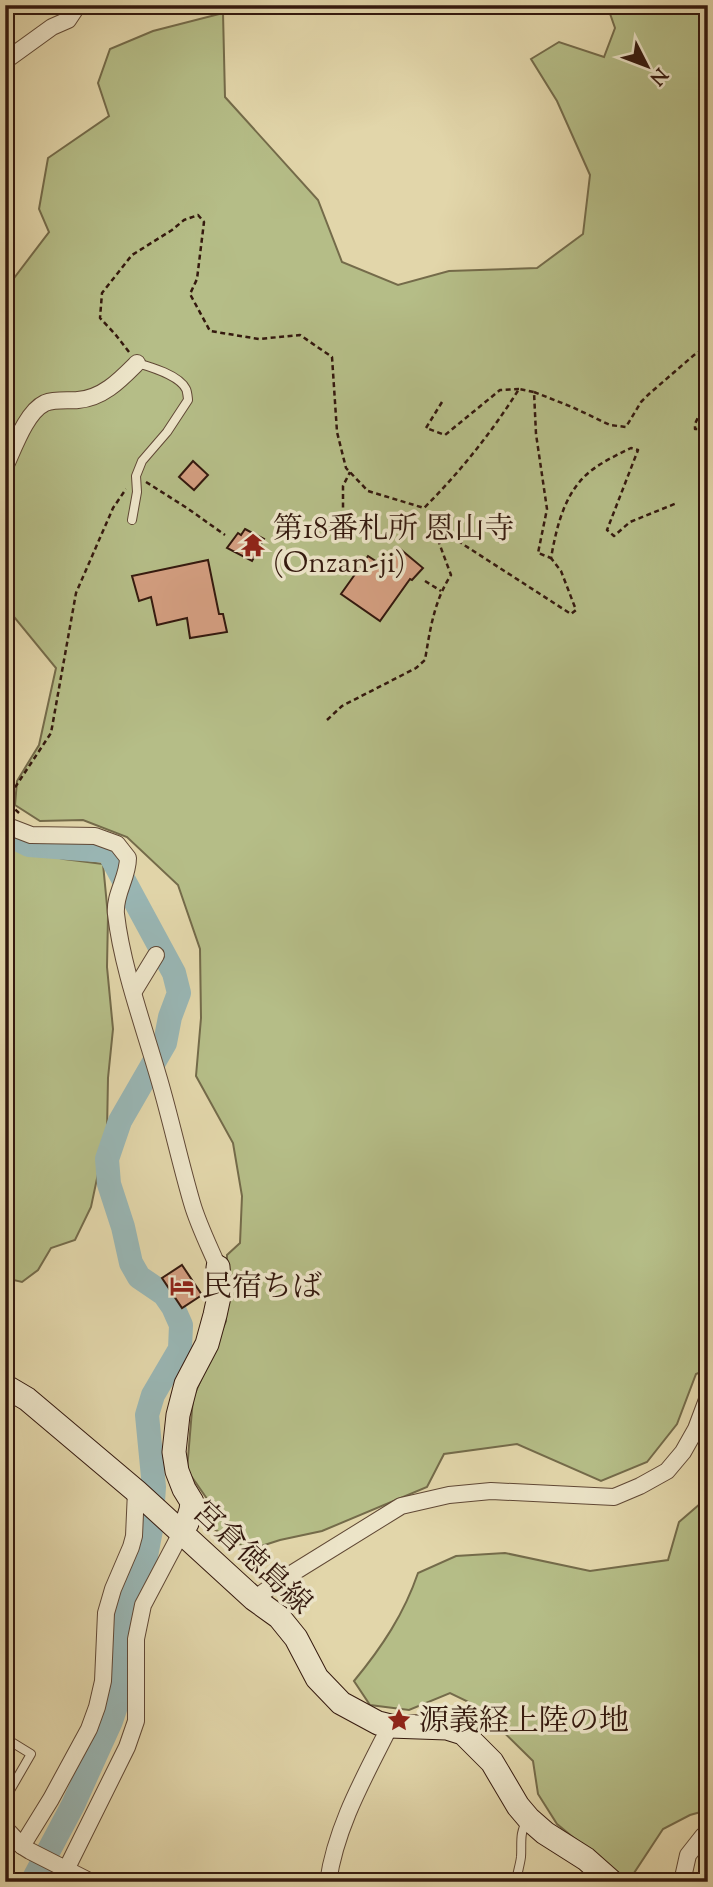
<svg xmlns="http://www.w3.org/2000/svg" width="713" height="1887" font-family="'Sorts Mill Goudy','Noto Serif JP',serif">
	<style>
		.green { fill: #b5bd87; stroke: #746b4a; stroke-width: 2 }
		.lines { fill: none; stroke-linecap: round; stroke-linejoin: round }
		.river { stroke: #99b6b4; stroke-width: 24 }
		.building { fill: #d39e80; stroke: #34190e; stroke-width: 2 }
		.lane-casing { stroke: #604835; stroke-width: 10 }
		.street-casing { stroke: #604835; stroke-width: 18 }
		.secondary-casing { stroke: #34190e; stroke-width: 25 }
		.path { stroke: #34190e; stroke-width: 2.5; stroke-dasharray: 5 3.5; stroke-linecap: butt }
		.lane { stroke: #ece4c8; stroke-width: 8 }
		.street { stroke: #ece4c8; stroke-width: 16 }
		.secondary { stroke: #ece4c8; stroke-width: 23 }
		.labels { text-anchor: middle; stroke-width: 7; stroke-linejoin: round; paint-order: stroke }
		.poi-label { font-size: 30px; fill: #34190e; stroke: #ece4c8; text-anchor: start }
		.street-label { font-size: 30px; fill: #34190e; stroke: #ece4c8 }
	</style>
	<rect width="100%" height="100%" fill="#e2d6aa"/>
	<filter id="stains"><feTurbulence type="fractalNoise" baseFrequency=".00286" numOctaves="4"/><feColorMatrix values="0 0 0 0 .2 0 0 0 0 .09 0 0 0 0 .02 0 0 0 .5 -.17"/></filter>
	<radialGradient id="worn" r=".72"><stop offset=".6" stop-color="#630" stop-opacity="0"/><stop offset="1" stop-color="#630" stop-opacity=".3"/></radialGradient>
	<g class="green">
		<polygon points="607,5 708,5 708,1369 696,1374 677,1424 647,1462 601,1481 517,1444 444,1454 427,1487 322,1531 280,1540 249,1550 209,1526 212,1506 187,1470 193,1398 226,1321 227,1255 240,1243 242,1196 233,1143 196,1076 201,1018 200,949 178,885 127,837 83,820 40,821 15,805 17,781 39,745 56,668 5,606 5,290 49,232 39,209 48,158 109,116 98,83 110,49 153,31 223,13 225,97 318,200 342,262 398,285 449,271 537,268 583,234 590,175 557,101 531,59 559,42 604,57 615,28"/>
		<polygon points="5,846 64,859 103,864 108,916 107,967 113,1029 108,1078 107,1131 91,1207 75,1240 51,1248 38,1270 22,1282 5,1278"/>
		<path d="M708,1497V1810L690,1815L663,1829L632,1876L615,1872L557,1824L538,1794L533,1761L477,1706L450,1693L409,1710L370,1705L354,1681C382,1647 404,1614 418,1573L456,1556L505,1553L590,1571L668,1560L679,1522Z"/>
	</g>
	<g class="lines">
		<polyline class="river" points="5,833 29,845 108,851 174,973 179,993 170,1017 165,1043 120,1121 107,1159 109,1184 123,1227 131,1263 139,1277 164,1294 173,1307 181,1325 180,1349 153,1395 147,1415 154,1487 151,1530 146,1556 121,1618 120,1694 111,1721 73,1805 32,1882"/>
	</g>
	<g class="building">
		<polygon points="193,461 208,475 194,490 179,477"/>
		<polygon points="245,529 264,539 252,561 227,548 238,533 241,535"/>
		<polygon points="399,548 423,568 412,580 410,579 380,621 341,594 368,556 385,567"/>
		<polygon points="208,560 219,614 223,614 227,632 190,638 187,618 157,625 151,597 139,601 132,576"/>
		<polygon points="182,1265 202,1295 182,1308 162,1278"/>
	</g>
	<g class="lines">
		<g class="lane-casing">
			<g id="lane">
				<path d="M132,520L137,492L136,476L142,461L167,432L188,400C188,399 187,390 186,389C179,375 151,367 137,363"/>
				<polyline points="5,1738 31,1754 5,1799"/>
				<path d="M516,1882C517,1874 520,1865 521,1857C522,1844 519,1833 527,1821"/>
			</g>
		</g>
		<g class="street-casing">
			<g id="street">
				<polyline points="5,61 52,27 68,20 78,5"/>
				<path d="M5,467C14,448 26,412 45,403C55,399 68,401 78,400C103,398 120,380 137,363"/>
				<path d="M5,825L31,835L95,836L117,844L128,858C128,878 114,894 116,914C122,967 144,1027 159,1079C171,1120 180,1162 192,1203C198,1224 209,1246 218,1267"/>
				<polyline points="134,991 156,955"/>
				<polyline points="254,1599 275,1584 401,1506 449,1495 491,1491 614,1497 640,1486 667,1471 683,1452 696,1429 708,1397"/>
				<polyline points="5,1828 22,1846 30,1851 91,1882"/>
				<polyline points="22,1846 51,1799 89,1729 97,1707 103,1681 106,1613 113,1589 131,1547 134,1536 136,1491"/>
				<polyline points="60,1882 127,1747 136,1721 136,1639 143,1605 181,1533"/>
				<path d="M328,1882C336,1826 365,1776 390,1726"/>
				<polyline points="682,1882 688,1855 703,1836 708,1833"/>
			</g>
		</g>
		<g class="secondary-casing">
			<g id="secondary">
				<polyline points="5,1386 27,1399 136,1491 254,1599 279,1617 296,1638 317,1678 341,1703 378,1723 390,1726 447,1728 463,1733 492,1762 518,1806 529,1819 545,1833 586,1859 612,1882"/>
				<polyline points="181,1533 187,1523 191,1510 192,1502 184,1489 177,1471 174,1452 178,1415 186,1384 207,1344 215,1315 220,1292 218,1267"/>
			</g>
		</g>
		<g class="path">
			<path d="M129,352L115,334L100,318L102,293L132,255L172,230L184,220L198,215L204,222L197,279L190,294L210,331L259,339L300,335L332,357L337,432L346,468L368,491L424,508C460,472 492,432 519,389L534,392L536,434L547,509L538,553L551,558C556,530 563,498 584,477C597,464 615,456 631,448L638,450L607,530L614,536L630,522L677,503"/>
			<polyline points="534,392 572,407 610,425 626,427 641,402 649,394 694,355 708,346"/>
			<polyline points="708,395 695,424 695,429 698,429 708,419"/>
			<polyline points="442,402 426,428 445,435 500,390 519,389"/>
			<polyline points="146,482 187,508 225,535"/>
			<polyline points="343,516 343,486 350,472"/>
			<polyline points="425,581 441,591"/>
			<path d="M327,720L342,706L416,668L425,660C430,630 434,601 451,575L438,540L439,532H444L571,614L576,610L561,571L551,558"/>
			<polyline points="19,813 6,801 51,733 76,593 113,508 126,489"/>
		</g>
		<use href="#lane" class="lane"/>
		<use href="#street" class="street"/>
		<use href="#secondary" class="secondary"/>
	</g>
	<defs>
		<g id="temple-bare" transform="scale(1.89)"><path d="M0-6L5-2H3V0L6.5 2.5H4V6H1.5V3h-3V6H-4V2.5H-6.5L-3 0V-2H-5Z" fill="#8f2418" stroke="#ece4c8" stroke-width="2.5" paint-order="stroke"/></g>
		<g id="hotel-bare" transform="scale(1.89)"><path d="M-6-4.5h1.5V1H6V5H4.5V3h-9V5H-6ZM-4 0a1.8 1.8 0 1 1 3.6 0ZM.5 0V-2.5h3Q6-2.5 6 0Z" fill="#8f2418" stroke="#ece4c8" stroke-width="2.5" paint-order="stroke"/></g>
		<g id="sight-bare" transform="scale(1.89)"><path d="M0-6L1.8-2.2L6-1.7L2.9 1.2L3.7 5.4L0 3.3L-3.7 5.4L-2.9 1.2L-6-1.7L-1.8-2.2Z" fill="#8f2418" stroke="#ece4c8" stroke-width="2.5" paint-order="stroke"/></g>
	</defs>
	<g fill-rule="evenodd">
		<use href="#temple-bare" x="253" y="545"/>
		<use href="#hotel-bare" x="182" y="1286"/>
		<use href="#sight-bare" x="399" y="1720"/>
	</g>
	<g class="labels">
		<g class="poi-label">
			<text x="273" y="538">第18番札所 恩山寺<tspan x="273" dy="34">(Onzan-ji)</tspan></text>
			<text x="202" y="1296">民宿ちば</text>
			<text x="419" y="1730">源義経上陸の地</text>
		</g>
		<g class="street-label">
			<text transform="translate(253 1557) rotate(43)" y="10">宮倉徳島線</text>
		</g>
	</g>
	<rect width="713" height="1887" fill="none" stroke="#e2d6aa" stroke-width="28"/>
	<rect x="7" y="7" width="699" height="1873" fill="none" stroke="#34190e" stroke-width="3.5"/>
	<rect x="14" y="14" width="685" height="1859" fill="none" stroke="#34190e" stroke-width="2"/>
	<g transform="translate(647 66) rotate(132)" stroke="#ece4c8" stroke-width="5" paint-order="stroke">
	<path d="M0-5L12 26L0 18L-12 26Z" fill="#34190e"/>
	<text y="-10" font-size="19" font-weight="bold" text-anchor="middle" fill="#34190e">N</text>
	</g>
	<rect width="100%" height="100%" filter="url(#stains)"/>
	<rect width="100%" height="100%" fill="url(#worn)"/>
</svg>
